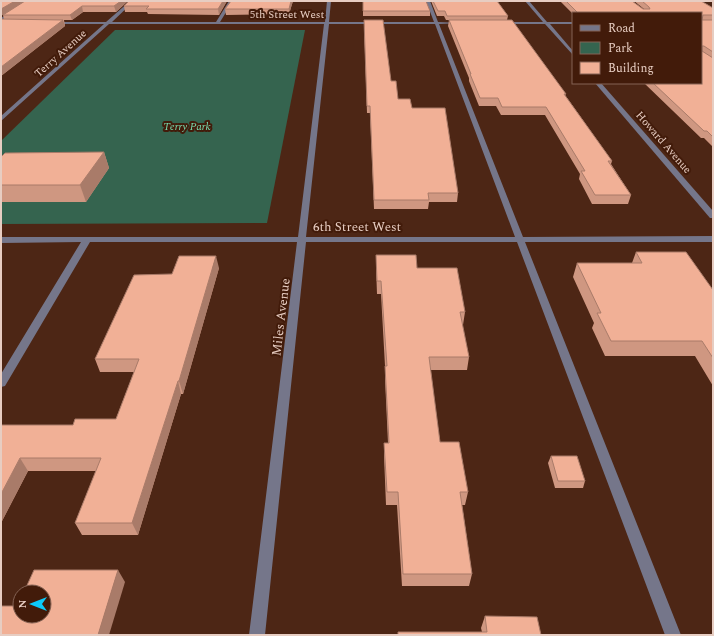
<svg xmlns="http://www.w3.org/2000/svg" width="714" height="636" font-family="Spectral,serif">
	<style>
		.green { fill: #35644f }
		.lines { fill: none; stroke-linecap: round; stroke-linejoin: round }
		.minor { fill: #75768a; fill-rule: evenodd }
		.wall { fill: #cf9781 }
		.shaded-wall { fill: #a97b69 }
		.building { fill: #f1b096; stroke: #a97b69 }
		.labels { text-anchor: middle; stroke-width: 4; stroke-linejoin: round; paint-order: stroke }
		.far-street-label { font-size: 11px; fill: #e7cdc2; stroke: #421b0a }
		.far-park-label { font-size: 11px; font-style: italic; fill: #78dbaf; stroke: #421b0a }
		.street-label { font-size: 13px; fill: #e7cdc2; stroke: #421b0a }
	</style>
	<rect width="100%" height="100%" fill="#4d2615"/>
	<polygon class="green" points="115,30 305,30 267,223 1,224 1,141"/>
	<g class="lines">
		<g class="minor">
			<polygon points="28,1 33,1 1,21 1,18"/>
			<path d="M130,1H134L112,22H216L229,1H233L220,22H325L327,1H331L329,22H434L426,1H430L438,22L463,23L439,24L523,237L713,236V242H525L681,635H665L517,242H306L265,635H249L297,242H90L5,386L1,387V374L81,242L1,243V237H298L324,24H109L1,121V116L104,24H51L49,22H106ZM329,24H435L515,237H306Z"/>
			<polygon points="525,1 529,1 547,22 573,22 573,24 550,24 573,51 573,55 545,24 499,24 501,22 543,22"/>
			<polygon points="595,83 601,83 713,211 713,218 710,218"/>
		</g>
	</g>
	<g class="wall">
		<polygon points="1,1 128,1 116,12 83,12 72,20 64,20 65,26 1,76 1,19 4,19 3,15"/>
		<polygon points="227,1 219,15 148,14 147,12 125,12 124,6"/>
		<polygon points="293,1 289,14 226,15 225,9"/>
		<polygon points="363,1 430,11 430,16 363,16"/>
		<polygon points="431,1 497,1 508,16 507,20 566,94 565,95 612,161 611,164 631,195 628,204 592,204 579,179 580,174 545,115 501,115 496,106 479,106 469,81 469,78 448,26 449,20 446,20 444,16 437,16"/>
		<polygon points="560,1 632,1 643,9 644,9 634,1 701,1 713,8 713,147 704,138 701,138 644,83 701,83 701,13 573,13 573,14"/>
		<polygon points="364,26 391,81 398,99 412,108 458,193 457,202 429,202 428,209 374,209 370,113 367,113"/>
		<polygon points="104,152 109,168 86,202 1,202 1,157"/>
		<polygon points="636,252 713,290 713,386 695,356 605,356 592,328 594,323 573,277 577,263 632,263"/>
		<polygon points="376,255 417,268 465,312 463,325 462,325 469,357 467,370 430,370 440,442 468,492 465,505 462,505 472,574 469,586 402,586 397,505 386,505 384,456 384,443 388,443 385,379 385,366 381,294 377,294 376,267"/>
		<polygon points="219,268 183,394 181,394 138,535 82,535 75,523 96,471 28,471 1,523 1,425 73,425 116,419 134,372 100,372 95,359 172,274"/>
		<polygon points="551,456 585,481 583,488 555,488 548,463"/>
		<polygon points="485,616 541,635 398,635 398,632 482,632 481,628"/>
	</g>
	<g class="shaded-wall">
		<polygon points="15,1 26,1 1,16 1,9"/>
		<polygon points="121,1 128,1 116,12 114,6"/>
		<polygon points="223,1 227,1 219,15 218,9"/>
		<polygon points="291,1 293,1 289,14 289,9"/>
		<polygon points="82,6 83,12 72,20 70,15"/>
		<polygon points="63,20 65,26 1,76 1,67"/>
		<polygon points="104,152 109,168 86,202 80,185"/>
		<polygon points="216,256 219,268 183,394 179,381"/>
		<polygon points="178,381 181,394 138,535 132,523"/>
		<polygon points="20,458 28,471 1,523 1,494"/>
		<polygon points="118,570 125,582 109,635 98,635"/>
	</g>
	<g class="building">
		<polygon points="1,1 15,1 1,9"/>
		<polygon points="25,1 121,1 114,6 82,6 70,15 3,15"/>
		<polygon points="129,1 223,1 218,9 146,9 149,6 124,6"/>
		<polygon points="231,1 291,1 289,9 225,9"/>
		<polygon points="363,1 426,1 430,11 363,11"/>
		<polygon points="433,1 497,1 508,16 447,16 445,11 438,11"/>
		<polygon points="566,1 632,1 643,9 650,9 649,7 642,1 701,1 713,8 713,15 703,15 702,20 713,20 713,52 704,46 702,46 702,51 713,58 713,137 707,131 704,131 653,83 701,83 701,13 578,13"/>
		<polygon points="1,19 63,20 1,67"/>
		<polygon points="364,20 383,20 391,81 396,81 398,99 410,99 412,108 445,108 458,193 428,193 429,200 374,200 370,106 367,106"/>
		<polygon points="449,20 512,20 566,94 564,94 612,161 608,161 631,195 595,195 581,171 585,171 546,107 502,107 498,98 480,98 470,74 471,74"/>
		<polygon points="104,152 80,185 1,185 1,157 5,153"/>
		<polygon points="636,252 686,252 713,290 713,358 702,341 611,341 597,313 601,313 577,263 642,263"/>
		<polygon points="376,255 416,255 417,268 457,268 465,312 460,312 469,357 429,357 440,442 459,442 468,492 460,492 472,574 403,574 398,492 387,492 384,443 389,443 385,366 387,366 381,281 377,281"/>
		<polygon points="179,256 216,256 179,381 178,381 132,523 75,523 101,458 20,458 1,494 1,425 73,425 75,419 116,419 139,359 95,359 134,275 172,274"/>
		<polygon points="551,456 577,456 585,481 558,481"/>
		<polygon points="34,570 118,570 98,635 1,635 1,606 18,606 20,602 20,616 44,616 44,592 24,592"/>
		<polygon points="485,616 537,617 541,635 398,635 398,632 487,632"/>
	</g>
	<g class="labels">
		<g class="far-street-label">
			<text x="287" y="18">5th Street West</text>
			<text transform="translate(60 53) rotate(-42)" y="4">Terry Avenue</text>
			<text transform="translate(664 142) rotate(49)" y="4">Howard Avenue</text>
		</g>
		<g class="far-park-label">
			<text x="187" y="130">Terry Park</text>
		</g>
		<g class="street-label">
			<text x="357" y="231">6th Street West</text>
			<text transform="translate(280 317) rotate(-83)" y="5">Miles Avenue</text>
		</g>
	</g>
	<rect width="714" height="636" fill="none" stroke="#e7cdc2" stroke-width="4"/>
	<rect x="572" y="12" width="130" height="72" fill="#421b0a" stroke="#846254"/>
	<rect x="580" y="25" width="20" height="6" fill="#75768a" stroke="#846254"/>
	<text x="608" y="32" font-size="12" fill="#e7cdc2">Road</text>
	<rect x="580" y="42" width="20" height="12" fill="#35644f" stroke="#846254"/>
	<text x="608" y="52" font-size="12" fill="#e7cdc2">Park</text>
	<rect x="580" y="62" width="20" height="12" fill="#f1b096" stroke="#846254"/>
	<text x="608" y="72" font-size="12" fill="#e7cdc2">Building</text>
	<g transform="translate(32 604) rotate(270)"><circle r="19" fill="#421b0a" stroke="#846254"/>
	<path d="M0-3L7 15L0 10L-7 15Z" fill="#0ccafa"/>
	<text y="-6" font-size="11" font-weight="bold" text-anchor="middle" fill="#e7cdc2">N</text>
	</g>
</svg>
